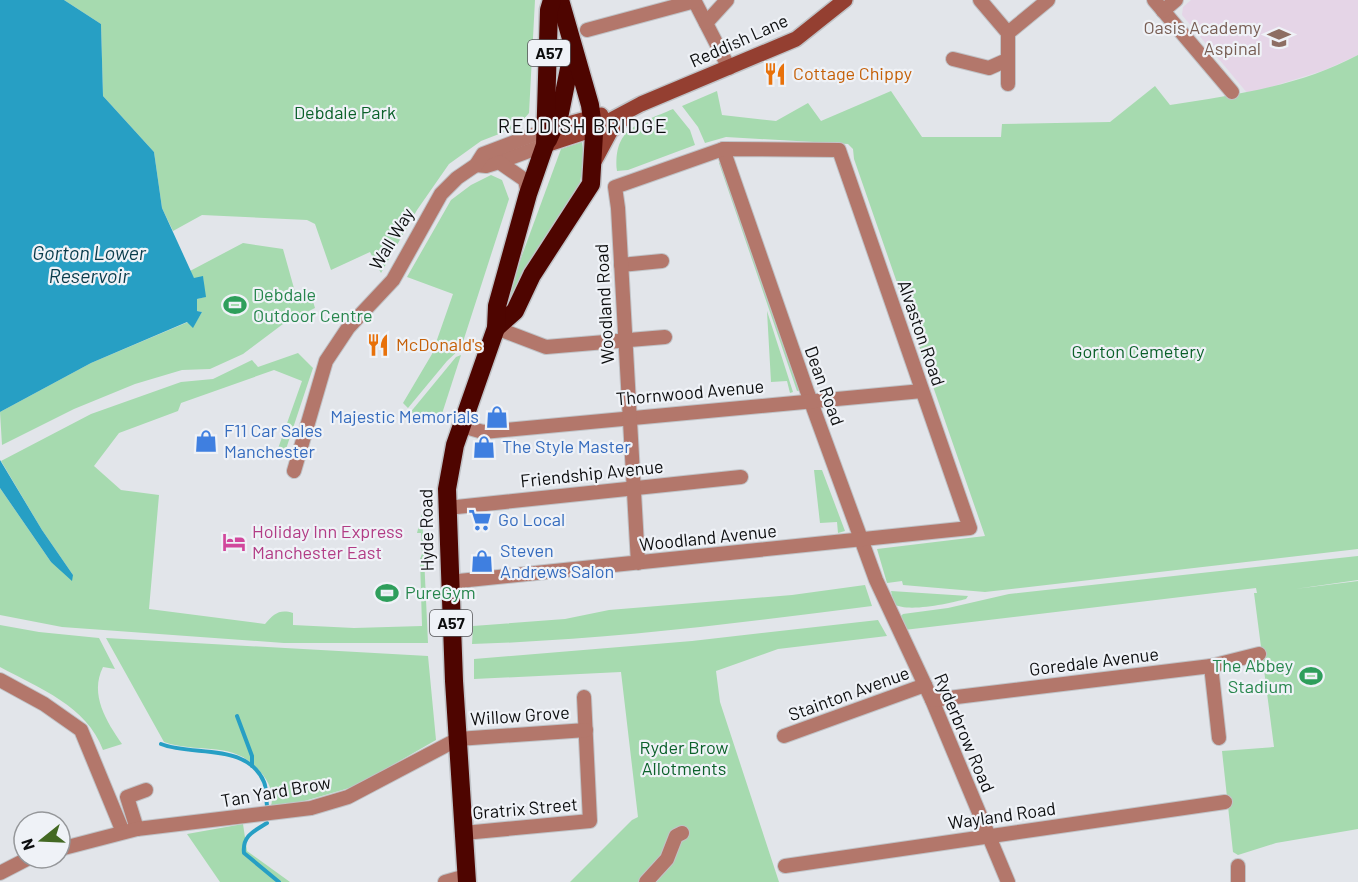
<svg xmlns="http://www.w3.org/2000/svg" width="1358" height="882" font-family="Barlow,sans-serif">
	<style>
		.education { fill: #e5d5e7 }
		.green { fill: #a6daaf }
		.water { fill: #279fc4 }
		.lines { fill: none; stroke-linecap: round; stroke-linejoin: round }
		.stream { stroke: #279fc4; stroke-width: 4 }
		.street-casing { stroke: #c0c3c7; stroke-width: 16 }
		.secondary-casing { stroke: #c0c3c7; stroke-width: 18 }
		.highway-casing { stroke: #c0c3c7; stroke-width: 21 }
		.street { stroke: #b3776b; stroke-width: 14 }
		.secondary { stroke: #943f31; stroke-width: 15 }
		.highway { stroke: #4e0500; stroke-width: 18 }
		.labels { text-anchor: middle; stroke-width: 4.5; stroke-linejoin: round; paint-order: stroke }
		.shield { fill: #eff2f7; stroke: #515255; stroke-width: 1.5 }
		.shield-label { font-size: 16px; font-weight: bold; fill: #0d0e0f }
		.education-label { font-size: 18px; fill: #785e54; stroke: #eff2f7; text-anchor: end }
		.street-label { font-size: 18px; fill: #0d0e0f; stroke: #eff2f7 }
		.food-label { font-size: 18px; fill: #c56008; stroke: #eff2f7; text-anchor: start }
		.park-label { font-size: 18px; fill: #0b612a; stroke: #eff2f7 }
		.leisure-label { font-size: 18px; fill: #27864d; stroke: #eff2f7; text-anchor: start }
		.shop-label { font-size: 18px; fill: #366cbe; stroke: #eff2f7; text-anchor: start }
		.hotel-label { font-size: 18px; fill: #b23c85; stroke: #eff2f7; text-anchor: start }
		.neighbourhood-label { font-size: 20px; letter-spacing: 1.5px; fill: #0d0e0f; stroke: #eff2f7 }
		.water-label { font-size: 20px; font-style: italic; fill: #083b4b; stroke: #eff2f7 }
	</style>
	<rect width="100%" height="100%" fill="#e2e5ea"/>
	<polygon class="education" points="1191,0 1358,0 1358,55 1325,70 1248,94 1182,15 1183,7"/>
	<g class="green">
		<polygon points="64,0 535,0 529,113 517,127 481,141 449,164 417,210 381,273 370,252 331,270 315,224 307,220 202,215 173,231 162,208 154,152 103,96 101,24"/>
		<path d="M1358,55V549L985,592L903,585L902,581L887,583L877,549L985,536L854,159L853,149L848,144L726,137L705,143L698,127L682,106L717,91L722,115L776,121L808,103L821,121L891,91L922,137H1001L1002,124L1110,122L1155,86L1170,105C1235,95 1300,86 1358,55Z"/>
		<path d="M673,109L690,130L695,145L628,170L617,171C613,127 639,124 673,109Z"/>
		<polygon points="582,142 584,157 579,189 506,309 503,307 561,149"/>
		<polygon points="722,161 801,390 797,391 719,163"/>
		<polygon points="491,175 502,180 509,199 461,348 447,361 408,408 403,403 432,354 453,294 407,277 451,200 471,185"/>
		<polygon points="243,243 283,249 297,299 311,295 315,308 283,324 243,354 210,369 182,370 135,384 74,409 2,445 0,412 91,363 188,322 193,327 202,312 197,311 197,299 205,297 203,277 194,279 190,271"/>
		<polygon points="767,311 793,392 790,393 787,381 771,382"/>
		<path d="M298,353L313,368L283,458L275,457L302,381L274,370L181,403L178,411L119,433L94,466L121,490L159,495L149,609L265,624C274,614 279,609 293,613V625L354,628L422,626L420,559L422,554L421,533H417L422,513L428,643H284L62,627L0,615V488L51,562L73,575L42,530L1,461L91,414L181,382L213,379L252,360L258,367Z"/>
		<polygon points="461,355 439,423 409,414 456,357"/>
		<polygon points="814,470 822,470 845,531 838,533 837,522 820,523"/>
		<polygon points="1358,556 1358,580 1295,589 1358,581 1358,829 1276,843 1238,855 1233,852 1222,751 1274,747 1254,593 1257,593 1256,588 904,630 899,618 903,614 948,608 1009,594"/>
		<path d="M865,585L872,606C739,623 607,640 472,644L473,626L565,619L609,610L792,595Z"/>
		<path d="M891,591L968,596L966,599C951,603 907,613 894,604Z"/>
		<polygon points="878,620 887,636 778,649 716,671 720,702 779,882 570,882 632,820 638,817 621,672 474,679 474,659 692,641"/>
		<path d="M0,625L39,632L99,638L115,669L103,667C89,695 107,722 122,744L103,750C87,706 39,688 0,667Z"/>
		<path d="M106,638L428,656L436,740L356,786L294,804L271,806C274,795 270,784 263,775C235,738 201,755 164,742Z"/>
		<polygon points="243,824 247,851 290,882 220,882 187,834"/>
	</g>
	<g class="water">
		<polygon points="0,0 64,0 101,24 103,96 154,152 162,208 194,278 203,276 206,297 197,299 197,311 202,312 193,328 187,322 91,363 0,412"/>
		<polygon points="0,460 42,530 73,575 72,581 51,562 0,488"/>
	</g>
	<g class="lines">
		<g class="stream">
			<polyline points="237,716 252,756 252,766"/>
			<path d="M161,744C193,757 247,742 264,782C267,789 266,799 267,806"/>
			<path d="M267,823C254,831 242,836 244,853L279,882"/>
		</g>
		<g class="street-casing">
			<g id="street">
				<polyline points="694,0 729,68"/>
				<polyline points="980,0 1008,33"/>
				<polyline points="1154,0 1232,92"/>
				<polyline points="1163,11 1176,0"/>
				<polyline points="706,23 727,0"/>
				<polyline points="587,30 695,1"/>
				<polyline points="953,59 989,68 1007,60"/>
				<polyline points="1008,84 1008,33 1048,0"/>
				<polyline points="723,149 807,391 876,580 932,700 1008,882"/>
				<polyline points="499,162 545,145"/>
				<polyline points="476,165 486,166 499,162 525,180 528,194"/>
				<polyline points="621,265 662,261"/>
				<polyline points="496,328 546,347 665,337"/>
				<polyline points="462,426 483,432 922,391"/>
				<polyline points="294,471 326,361 348,328 393,280 441,194 457,178 476,165 483,154 546,130"/>
				<polyline points="447,508 741,477"/>
				<polyline points="449,582 970,528 839,150 723,149 615,187 618,208 638,563"/>
				<polyline points="1211,666 1219,738"/>
				<polyline points="0,680 44,704 81,730 123,832"/>
				<polyline points="932,700 1211,666 1259,654"/>
				<polyline points="784,736 925,685"/>
				<polyline points="137,829 127,797 146,790"/>
				<polyline points="464,833 590,821 584,697"/>
				<polyline points="60,849 137,829 311,808 348,797 458,739 586,730"/>
				<polyline points="785,866 1225,802"/>
				<polyline points="0,873 29,858"/>
				<polyline points="445,882 466,876"/>
				<polyline points="646,882 667,859 676,836 682,833"/>
				<polyline points="1238,882 1238,866"/>
			</g>
		</g>
		<g class="secondary-casing">
			<g id="secondary">
				<polyline points="546,130 601,115"/>
				<polyline points="545,145 594,129 641,104 796,39 845,0"/>
				<polyline points="595,160 610,132 623,119"/>
			</g>
		</g>
		<g class="highway-casing">
			<g id="highway">
				<polyline points="548,140 560,113 573,49"/>
				<polyline points="496,328 515,311 532,275 591,184 594,134 590,105 560,0"/>
				<polyline points="467,882 454,681 447,489 455,445 496,328 497,306 528,194 545,145 549,10 552,0"/>
			</g>
		</g>
		<use href="#street" class="street"/>
		<use href="#secondary" class="secondary"/>
		<use href="#highway" class="highway"/>
	</g>
	<defs>
		<g id="school-bare" transform="scale(1.8)"><path d="M0-5L7-2L0 1L-7-2ZM-4 1L0 2.5L4 1V4Q0 6-4 4Z" fill="#8d6e63" stroke="#eff2f7" stroke-width="2.5" paint-order="stroke"/></g>
		<g id="restaurant-bare" transform="scale(1.8)"><path d="M-5-6h1v4h1v-4h1v4h1v-4h1v5L-1.5 .5V6h-2V.5L-5-1ZM5-6V6H3V1.5H1.5Q1.5-4 5-6Z" fill="#e8710a" stroke="#eff2f7" stroke-width="2.5" paint-order="stroke"/></g>
		<g id="stadium-bare" transform="scale(1.8)"><path d="M0-5a6.5 5 0 1 0 0 10a6.5 5 0 1 0 0-10ZM-3.5-1.8h7v3.6h-7Z" fill="#2e9e5b" stroke="#eff2f7" stroke-width="2.5" paint-order="stroke"/></g>
		<g id="shop-bare" transform="scale(1.8)"><path d="M-5-2.5h2.3a2.7 3.5 0 0 1 5.4 0H5L5.5 6h-11ZM-1.5-2.5h3a1.5 2.3 0 0 0-3 0Z" fill="#3f7fe0" stroke="#eff2f7" stroke-width="2.5" paint-order="stroke"/></g>
		<g id="supermarket-bare" transform="scale(1.8)"><path d="M-6-5.5h2.5l.6 2H6L4.5 2H-2.5L-4.4-4H-6ZM-1.5 3.2a1.3 1.3 0 1 0 .1 0ZM3 3.2a1.3 1.3 0 1 0 .1 0Z" fill="#3f7fe0" stroke="#eff2f7" stroke-width="2.5" paint-order="stroke"/></g>
		<g id="hotel-bare" transform="scale(1.8)"><path d="M-6-4.5h1.5V1H6V5H4.5V3h-9V5H-6ZM-4 0a1.8 1.8 0 1 1 3.6 0ZM.5 0V-2.5h3Q6-2.5 6 0Z" fill="#d1479c" stroke="#eff2f7" stroke-width="2.5" paint-order="stroke"/></g>
	</defs>
	<g fill-rule="evenodd">
		<use href="#school-bare" x="1279" y="38"/>
		<use href="#restaurant-bare" x="775" y="74"/>
		<use href="#stadium-bare" x="235" y="305"/>
		<use href="#restaurant-bare" x="378" y="345"/>
		<use href="#shop-bare" x="497" y="417"/>
		<use href="#shop-bare" x="206" y="441"/>
		<use href="#shop-bare" x="484" y="447"/>
		<use href="#supermarket-bare" x="480" y="520"/>
		<use href="#hotel-bare" x="234" y="542"/>
		<use href="#shop-bare" x="482" y="561"/>
		<use href="#stadium-bare" x="387" y="593"/>
		<use href="#stadium-bare" x="1311" y="676"/>
	</g>
	<g class="labels">
		<g class="shield">
			<rect x="528" y="40" width="42" height="26" rx="4.5"/>
			<rect x="430" y="610" width="42" height="26" rx="4.5"/>
		</g>
		<g class="shield-label">
			<text x="549" y="59">A57</text>
			<text x="451" y="629">A57</text>
		</g>
		<g class="education-label">
			<text x="1261" y="34">Oasis Academy<tspan x="1261" dy="21">Aspinal</tspan></text>
		</g>
		<g class="street-label">
			<text transform="translate(739 41) rotate(-24)" y="6">Reddish Lane</text>
			<text transform="translate(392 239) rotate(-59)" y="6">Wall Way</text>
			<text transform="translate(605 304) rotate(-93)" y="6">Woodland Road</text>
			<text transform="translate(921 333) rotate(71)" y="6">Alvaston Road</text>
			<text transform="translate(824 386) rotate(70)" y="6">Dean Road</text>
			<text transform="translate(690 393) rotate(-5)" y="6">Thornwood Avenue</text>
			<text transform="translate(592 474) rotate(-6)" y="6">Friendship Avenue</text>
			<text transform="translate(427 530) rotate(-91)" y="6">Hyde Road</text>
			<text transform="translate(708 538) rotate(-6)" y="6">Woodland Avenue</text>
			<text transform="translate(1094 662) rotate(-7)" y="6">Goredale Avenue</text>
			<text transform="translate(849 694) rotate(-20)" y="6">Stainton Avenue</text>
			<text transform="translate(520 716) rotate(-4)" y="6">Willow Grove</text>
			<text transform="translate(964 733) rotate(67)" y="6">Ryderbrow Road</text>
			<text transform="translate(276 792) rotate(-10)" y="6">Tan Yard Brow</text>
			<text transform="translate(525 809) rotate(-5)" y="6">Gratrix Street</text>
			<text transform="translate(1002 816) rotate(-8)" y="6">Wayland Road</text>
		</g>
		<g class="food-label">
			<text x="793" y="80">Cottage Chippy</text>
			<text x="396" y="351">McDonald's</text>
		</g>
		<g class="park-label">
			<text x="345" y="119">Debdale Park</text>
			<text x="1138" y="358">Gorton Cemetery</text>
			<text x="684" y="754">Ryder Brow<tspan x="684" dy="21">Allotments</tspan></text>
		</g>
		<g class="leisure-label">
			<text x="253" y="301">Debdale<tspan x="253" dy="21">Outdoor Centre</tspan></text>
			<text x="405" y="599">PureGym</text>
			<text x="1293" y="672" text-anchor="end">The Abbey<tspan x="1293" dy="21">Stadium</tspan></text>
		</g>
		<g class="shop-label">
			<text x="479" y="423" text-anchor="end">Majestic Memorials</text>
			<text x="224" y="437">F11 Car Sales<tspan x="224" dy="21">Manchester</tspan></text>
			<text x="502" y="453">The Style Master</text>
			<text x="498" y="526">Go Local</text>
			<text x="500" y="557">Steven<tspan x="500" dy="21">Andrews Salon</tspan></text>
		</g>
		<g class="hotel-label">
			<text x="252" y="538">Holiday Inn Express<tspan x="252" dy="21">Manchester East</tspan></text>
		</g>
		<g class="neighbourhood-label">
			<text x="583" y="133">REDDISH BRIDGE</text>
		</g>
		<g class="water-label">
			<text x="89" y="260">Gorton Lower<tspan x="89" dy="23">Reservoir</tspan></text>
		</g>
	</g>
	<g transform="translate(42 840) rotate(252)"><circle r="28" fill="#eff2f7" stroke="#95979a" stroke-width="1.5"/>
	<path d="M0-4.5L10 22L0 15L-10 22Z" fill="#436923"/>
	<text y="-9" font-size="16" font-weight="bold" text-anchor="middle" fill="#0d0e0f">N</text>
	</g>
</svg>
